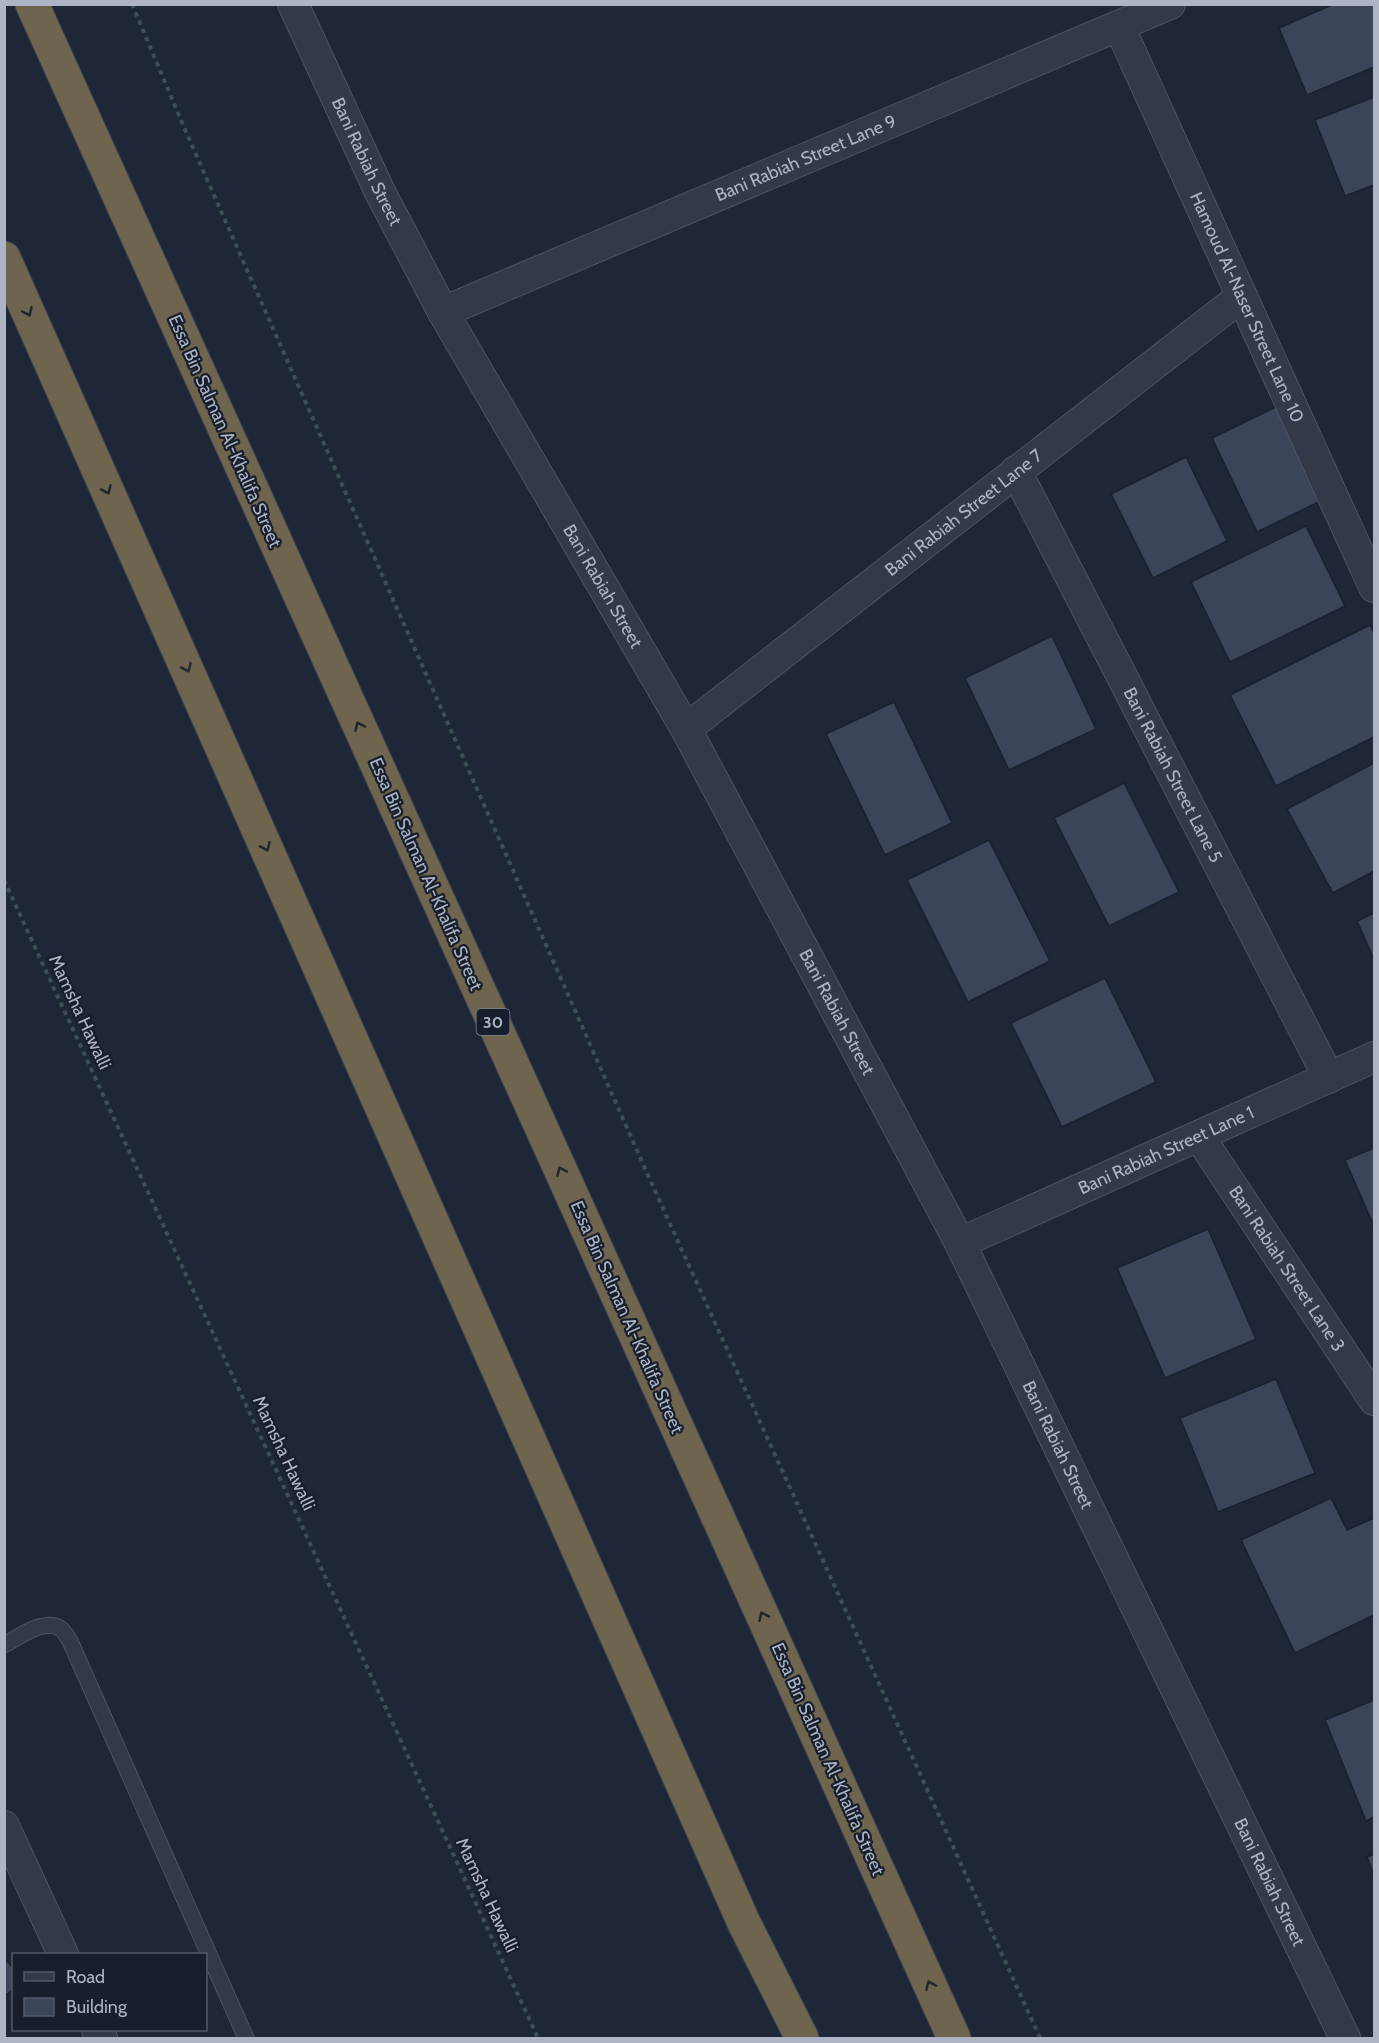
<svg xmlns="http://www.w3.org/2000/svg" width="1379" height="2043" font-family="Cabin,sans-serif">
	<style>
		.building { fill: #3a4559; stroke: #19212f; stroke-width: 1.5 }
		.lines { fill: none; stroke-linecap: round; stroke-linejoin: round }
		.service-casing { stroke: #4c5464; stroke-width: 17 }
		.minor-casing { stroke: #4c5464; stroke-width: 32 }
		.motorway-casing { stroke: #394150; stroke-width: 35 }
		.path { stroke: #3b5054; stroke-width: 4; stroke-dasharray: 4.5 4.5; stroke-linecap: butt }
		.service { stroke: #323948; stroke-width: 15 }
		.minor { stroke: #323948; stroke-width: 30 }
		.motorway { stroke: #6f654e; stroke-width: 33 }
		.oneway { stroke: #202630 }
		.labels { text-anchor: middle; stroke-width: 4.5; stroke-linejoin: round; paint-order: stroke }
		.shield { fill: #171f2d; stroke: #7f8798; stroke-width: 1.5 }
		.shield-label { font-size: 16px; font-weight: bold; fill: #acb4c6 }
		.street-label { font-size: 18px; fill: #acb4c6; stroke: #171f2d }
	</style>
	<rect width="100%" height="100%" fill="#1e2738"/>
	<g class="building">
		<polygon points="1334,4 1374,4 1374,67 1307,95 1279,28"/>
		<polygon points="1374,97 1374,185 1345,196 1315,120"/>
		<polygon points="1284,403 1329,497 1257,532 1212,438"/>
		<polygon points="1186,457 1227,541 1153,578 1111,494"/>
		<polygon points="1306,526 1345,606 1230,662 1191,582"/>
		<polygon points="1370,625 1374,633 1374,737 1276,786 1230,695"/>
		<polygon points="1052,636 1096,729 1009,770 965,678"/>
		<polygon points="894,702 952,823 885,855 826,734"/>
		<polygon points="1374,763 1374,871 1333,893 1287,809"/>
		<polygon points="1124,783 1179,892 1109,926 1054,818"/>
		<polygon points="989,840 1050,961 968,1002 907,880"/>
		<polygon points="1374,913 1374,959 1357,921"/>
		<polygon points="1105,978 1156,1082 1062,1127 1011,1023"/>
		<polygon points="1374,1148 1374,1226 1345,1160"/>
		<polygon points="1208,1229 1256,1339 1165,1378 1117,1268"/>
		<polygon points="1276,1379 1315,1473 1218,1512 1180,1418"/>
		<polygon points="1331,1498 1347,1530 1374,1518 1374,1615 1295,1653 1241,1540"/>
		<polygon points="1374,1700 1374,1817 1366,1821 1325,1720"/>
		<polygon points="1374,1854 1374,1875 1367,1857"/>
		<polygon points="4,1958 14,1969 14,1989 4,1996"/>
	</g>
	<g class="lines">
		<g class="service-casing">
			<path id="service" d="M4,1645C19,1637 45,1617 61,1629C65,1632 67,1637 70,1641L246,2038"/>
		</g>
		<g class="minor-casing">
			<g id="minor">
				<path id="s1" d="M293,4L380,192L443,312L686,729L960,1243L1345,2038"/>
				<path id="s2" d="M1119,26L1374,587"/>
				<path id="s3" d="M443,312L1170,4"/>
				<path id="s4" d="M1016,471L1329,1078"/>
				<path id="s5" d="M686,729L1242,296"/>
				<path id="s6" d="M1199,1136L1374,1400"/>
				<path id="s7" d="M960,1243L1374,1057"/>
				<polyline points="4,1826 63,1954"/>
				<polyline points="97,2030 102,2038"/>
			</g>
		</g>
		<g class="motorway-casing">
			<g id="motorway">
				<polyline points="32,4 954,2038"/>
				<polyline points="4,258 744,1923 802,2038"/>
			</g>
		</g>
		<g class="path">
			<polyline points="132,4 186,132 651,1182 1040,2038"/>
			<polyline points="4,880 538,2038"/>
		</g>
		<use href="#service" class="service"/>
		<use href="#minor" class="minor"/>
		<use href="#motorway" class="motorway"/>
	</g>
	<defs><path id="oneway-chevron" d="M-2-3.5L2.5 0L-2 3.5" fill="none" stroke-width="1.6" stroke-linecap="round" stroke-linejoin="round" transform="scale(1.5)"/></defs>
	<g class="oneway">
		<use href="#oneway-chevron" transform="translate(28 312) rotate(66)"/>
		<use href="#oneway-chevron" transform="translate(107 490) rotate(66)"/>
		<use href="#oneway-chevron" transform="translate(187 668) rotate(66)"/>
		<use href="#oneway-chevron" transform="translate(359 726) rotate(-114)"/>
		<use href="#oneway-chevron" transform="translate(266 847) rotate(66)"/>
		<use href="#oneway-chevron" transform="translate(561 1171) rotate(-114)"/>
		<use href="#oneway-chevron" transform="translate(763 1616) rotate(-114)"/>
		<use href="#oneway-chevron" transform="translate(930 1985) rotate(-114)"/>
	</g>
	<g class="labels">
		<rect class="shield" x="476.5" y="1009" width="33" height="26" rx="4.5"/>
		<g class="shield-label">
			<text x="493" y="1028">30</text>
		</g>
		<g class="street-label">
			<text dy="6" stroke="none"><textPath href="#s3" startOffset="394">Bani Rabiah Street Lane 9</textPath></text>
			<text dy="6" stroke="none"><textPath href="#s1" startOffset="174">Bani Rabiah Street</textPath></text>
			<text dy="6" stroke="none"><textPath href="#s2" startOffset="309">Hamoud Al-Naser Street Lane 10</textPath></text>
			<text transform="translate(225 431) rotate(66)" y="6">Essa Bin Salman Al-Khalifa Street</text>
			<text dy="6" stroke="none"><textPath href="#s5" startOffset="352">Bani Rabiah Street Lane 7</textPath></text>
			<text dy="6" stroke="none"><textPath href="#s1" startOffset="660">Bani Rabiah Street</textPath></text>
			<text dy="6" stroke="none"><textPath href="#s4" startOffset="342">Bani Rabiah Street Lane 5</textPath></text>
			<text transform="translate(426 874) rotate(66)" y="6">Essa Bin Salman Al-Khalifa Street</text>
			<text transform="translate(80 1012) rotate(65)" y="6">Mamsha Hawalli</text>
			<text dy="6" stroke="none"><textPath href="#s1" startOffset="1146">Bani Rabiah Street</textPath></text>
			<text dy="6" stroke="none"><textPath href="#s7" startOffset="226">Bani Rabiah Street Lane 1</textPath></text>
			<text dy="6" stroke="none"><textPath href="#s6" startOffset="159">Bani Rabiah Street Lane 3</textPath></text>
			<text transform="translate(627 1317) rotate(66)" y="6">Essa Bin Salman Al-Khalifa Street</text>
			<text dy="6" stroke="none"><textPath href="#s1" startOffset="1632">Bani Rabiah Street</textPath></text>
			<text transform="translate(284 1453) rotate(65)" y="6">Mamsha Hawalli</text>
			<text transform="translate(828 1759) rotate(66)" y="6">Essa Bin Salman Al-Khalifa Street</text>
			<text dy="6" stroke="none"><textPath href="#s1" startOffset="2118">Bani Rabiah Street</textPath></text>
			<text transform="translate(487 1895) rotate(65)" y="6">Mamsha Hawalli</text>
		</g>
	</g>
	<rect width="1379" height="2043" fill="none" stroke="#acb4c6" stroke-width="12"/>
	<rect x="12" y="1953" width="195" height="78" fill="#171f2d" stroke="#535b6a" stroke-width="1.5"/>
	<rect x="24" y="1972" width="30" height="9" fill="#323948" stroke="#535b6a" stroke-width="1.5"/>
	<text x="66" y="1983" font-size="18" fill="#acb4c6">Road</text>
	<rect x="24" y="1998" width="30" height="18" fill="#3a4559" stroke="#535b6a" stroke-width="1.5"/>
	<text x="66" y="2013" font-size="18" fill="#acb4c6">Building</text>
</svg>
